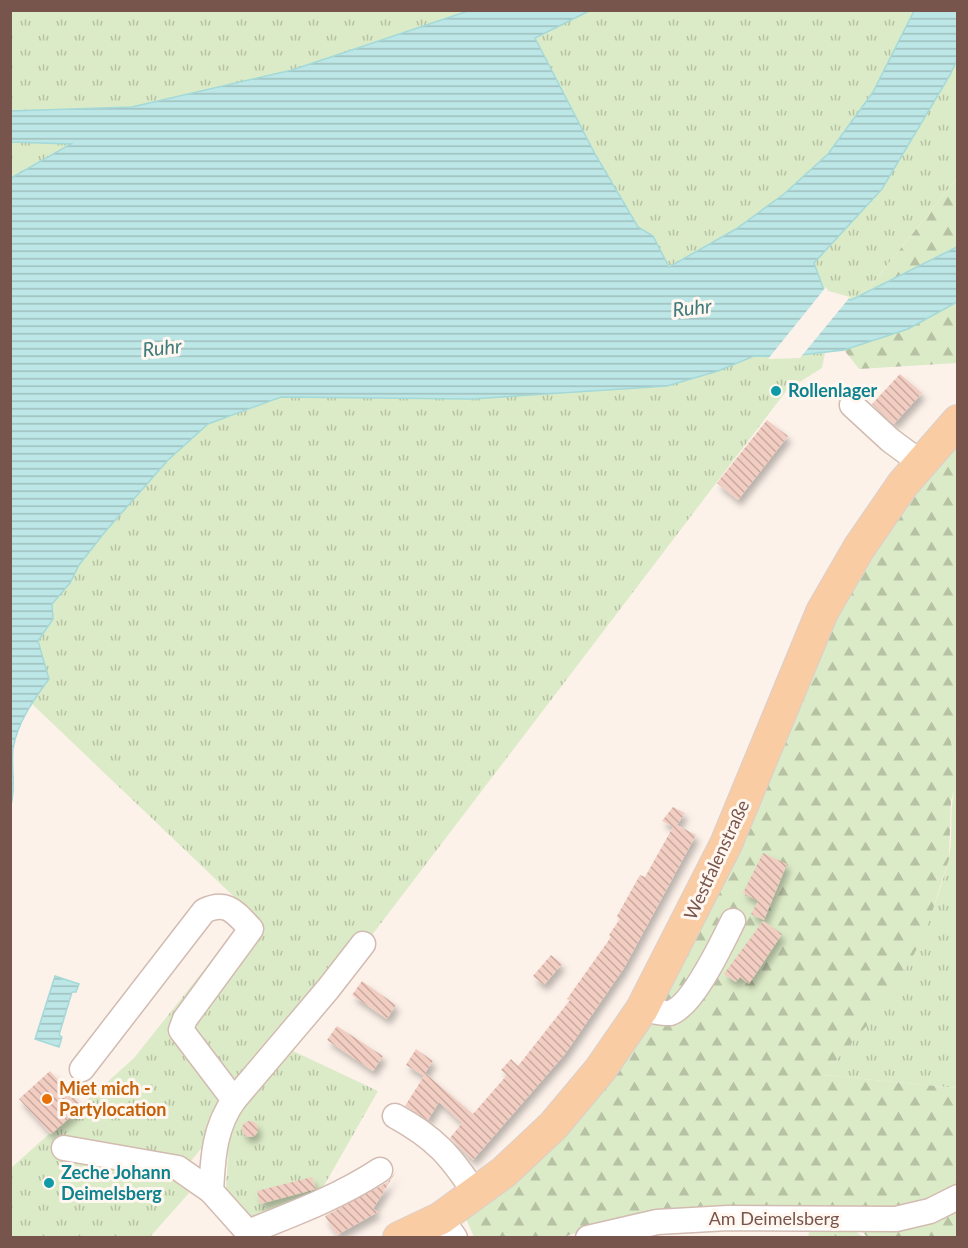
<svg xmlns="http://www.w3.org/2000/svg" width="968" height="1248" font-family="Lato,sans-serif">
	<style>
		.grass { fill: url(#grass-tufts) }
		.forest { fill: url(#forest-firs) }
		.water { fill: url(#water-rules); stroke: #a3d9d9; stroke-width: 1.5 }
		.pier { fill: #fdf2ea }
		.building { fill: url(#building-back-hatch); filter: url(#shadow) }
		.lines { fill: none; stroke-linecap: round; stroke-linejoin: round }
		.minor-casing { stroke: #d2bbb1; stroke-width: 27 }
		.major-casing { stroke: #d9cfcd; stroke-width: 34 }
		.minor { stroke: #fff; stroke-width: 24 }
		.major { stroke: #facca3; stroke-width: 32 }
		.culture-dot { fill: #0f9aa8; stroke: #fff7f0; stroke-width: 2 }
		.food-dot { fill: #e8710a; stroke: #fff7f0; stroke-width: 2 }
		.labels { text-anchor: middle; stroke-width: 6; stroke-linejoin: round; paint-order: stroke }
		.culture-label { font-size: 18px; font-weight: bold; fill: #0d838f; stroke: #fff7f0; text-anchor: start }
		.street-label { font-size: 18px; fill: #78554c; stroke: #fff7f0 }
		.food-label { font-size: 18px; font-weight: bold; fill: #c56008; stroke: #fff7f0; text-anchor: start }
		.water-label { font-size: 20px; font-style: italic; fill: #407c7d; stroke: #fff7f0 }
	</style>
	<defs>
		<pattern id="grass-tufts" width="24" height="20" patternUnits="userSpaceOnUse" patternTransform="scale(1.5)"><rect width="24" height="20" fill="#dcebc7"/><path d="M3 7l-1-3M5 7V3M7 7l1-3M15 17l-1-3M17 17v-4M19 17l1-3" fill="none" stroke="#b7c1a4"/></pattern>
		<pattern id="forest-firs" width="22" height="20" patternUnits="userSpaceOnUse" patternTransform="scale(1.5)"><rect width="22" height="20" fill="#dcebc7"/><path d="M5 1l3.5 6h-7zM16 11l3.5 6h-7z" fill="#b7c1a4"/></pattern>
		<pattern id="water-rules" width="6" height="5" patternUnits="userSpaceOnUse" patternTransform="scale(1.5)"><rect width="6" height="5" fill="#bde7e6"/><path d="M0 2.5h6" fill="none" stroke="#9ebebd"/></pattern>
		<pattern id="building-back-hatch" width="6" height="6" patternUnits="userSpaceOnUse" patternTransform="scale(1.5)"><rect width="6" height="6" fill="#f2cdc1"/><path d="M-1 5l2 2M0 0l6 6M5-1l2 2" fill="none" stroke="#c9a99f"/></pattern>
		<filter id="shadow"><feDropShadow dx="3.5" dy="6" stdDeviation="3" flood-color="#0004"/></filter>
	</defs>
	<rect width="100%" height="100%" fill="#fdf2ea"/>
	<g class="grass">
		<polygon points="10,11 468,11 292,70 132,107 11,111"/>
		<polygon points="589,11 914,11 873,92 828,154 784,194 736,229 669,267 653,236 638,227 595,154 535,37"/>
		<polygon points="957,60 957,178 869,288 851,300 825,294 814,263 882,189"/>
		<polygon points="11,142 72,144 11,178"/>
		<polygon points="825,353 822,368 787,390 321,1002 178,1177 189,1193 150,1237 11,1238 11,1168 134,1058 250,912 31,703 49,679 38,641 53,619 52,604 70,583 79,565 104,533 168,460 208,424 281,397 471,399 667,386 718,371 754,356 783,357"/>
		<polygon points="957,701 957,761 951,743"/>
		<path d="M957,781V1088L823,1075C885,1004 923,955 948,862C955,835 947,811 957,781Z"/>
		<polygon points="289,1049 378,1091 321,1191 251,1218 226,1189 229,1137 236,1119"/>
		<polygon points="811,1221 840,1222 864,1237 808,1238"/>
	</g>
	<g class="forest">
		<polygon points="957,178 957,247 851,300 870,287"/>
		<polygon points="957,302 957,363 859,369 844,350 908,329"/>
		<polygon points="957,423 958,701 951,743 957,761 958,781 951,800 949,859 927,928 910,962 871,1021 823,1075 957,1088 957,1190 900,1211 590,1228 561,1238 474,1237 460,1205 600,1071 823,612"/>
		<polygon points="957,1203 957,1237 867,1237 861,1230"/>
	</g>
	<g class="water">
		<path d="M468,11H589L535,38L595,154L638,227L653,236L669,267L736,229L784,194L828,154L873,92L914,11H957V60L950,75L882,189L814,263L825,293L851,300L957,247V302L908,329L844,350L783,357L754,356L718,371L667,386L471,399L281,397L208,424L168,460L104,533L79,565L70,583L52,604L53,619L38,641L49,679C34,699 17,723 13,749C11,767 16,787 11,805V178L71,144L11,142V111L132,107L292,70Z"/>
		<polygon points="55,976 79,984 76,992 72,992 59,1035 62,1037 59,1047 35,1039"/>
	</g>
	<polygon class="pier" points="826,287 828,291 850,297 800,358 768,359"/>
	<g class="building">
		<polygon points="900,374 922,393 894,424 872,404"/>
		<polygon points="767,420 788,436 738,500 717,483"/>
		<polygon points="673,807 685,813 677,825 696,835 624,968 565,1054 473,1160 450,1138 462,1123 439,1102 428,1120 405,1106 424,1076 406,1065 416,1049 433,1061 425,1073 473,1114 507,1075 501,1070 511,1059 518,1066 570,1000 567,999 611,937 609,935 620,919 617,916 640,875 645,877 673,827 662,821"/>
		<polygon points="763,853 787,864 764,920 751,914 758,901 743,893"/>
		<polygon points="763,921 782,934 749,984 740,977 736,982 724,974"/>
		<polygon points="551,955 562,964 544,985 533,976"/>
		<polygon points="362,981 396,1005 387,1019 352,995"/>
		<polygon points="337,1026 383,1056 373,1071 327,1040"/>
		<polygon points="50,1071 82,1107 51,1134 19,1099"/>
		<circle cx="250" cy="1129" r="8"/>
		<polygon points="397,1170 373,1209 378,1212 337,1235 325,1216 388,1182"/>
		<polygon points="312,1177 316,1189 260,1204 257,1191"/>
	</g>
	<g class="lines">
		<g class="minor-casing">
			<g id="minor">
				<polyline points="852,405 890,440 921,463"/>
				<path d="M642,1009C650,1010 663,1014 670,1013C693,1006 722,943 733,921"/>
				<path d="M82,1069L204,911C227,900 235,912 251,929L185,1019L181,1030L234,1100C214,1128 213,1158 211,1191"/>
				<polyline points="234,1100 328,989 363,944"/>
				<path d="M395,1116C435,1138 450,1155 475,1193"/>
				<polyline points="64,1148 178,1168 211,1191 253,1238"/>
				<polyline points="441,1218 455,1238"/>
				<path d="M248,1232C293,1214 339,1197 380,1170"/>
				<polyline points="588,1238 657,1222 728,1218 896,1219 930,1211 958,1197"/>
			</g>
		</g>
		<g class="major-casing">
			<polyline id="major" points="399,1238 441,1218 504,1172 553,1126 600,1070 642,1009 726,844 822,612 859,548 903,484 958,421"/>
		</g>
		<use href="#minor" class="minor"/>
		<use href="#major" class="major"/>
	</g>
	<g class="culture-dot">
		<circle cx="776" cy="391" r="6"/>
		<circle cx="49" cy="1183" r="6"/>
	</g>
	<circle class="food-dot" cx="47" cy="1099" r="6"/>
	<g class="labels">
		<g class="culture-label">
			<text x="788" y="397">Rollenlager</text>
			<text x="61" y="1179">Zeche Johann<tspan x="61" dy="21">Deimelsberg</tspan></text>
		</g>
		<g class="street-label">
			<text transform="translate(717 860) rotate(-65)" y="6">Westfalenstraße</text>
			<text x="774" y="1225">Am Deimelsberg</text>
		</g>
		<g class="food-label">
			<text x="59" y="1095">Miet mich -<tspan x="59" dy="21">Partylocation</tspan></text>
		</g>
		<g class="water-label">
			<text transform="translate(692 308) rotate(-6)" y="7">Ruhr</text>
			<text transform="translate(162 348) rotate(-6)" y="7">Ruhr</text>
		</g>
	</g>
	<rect width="968" height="1248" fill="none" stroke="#78554c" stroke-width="24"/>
</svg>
